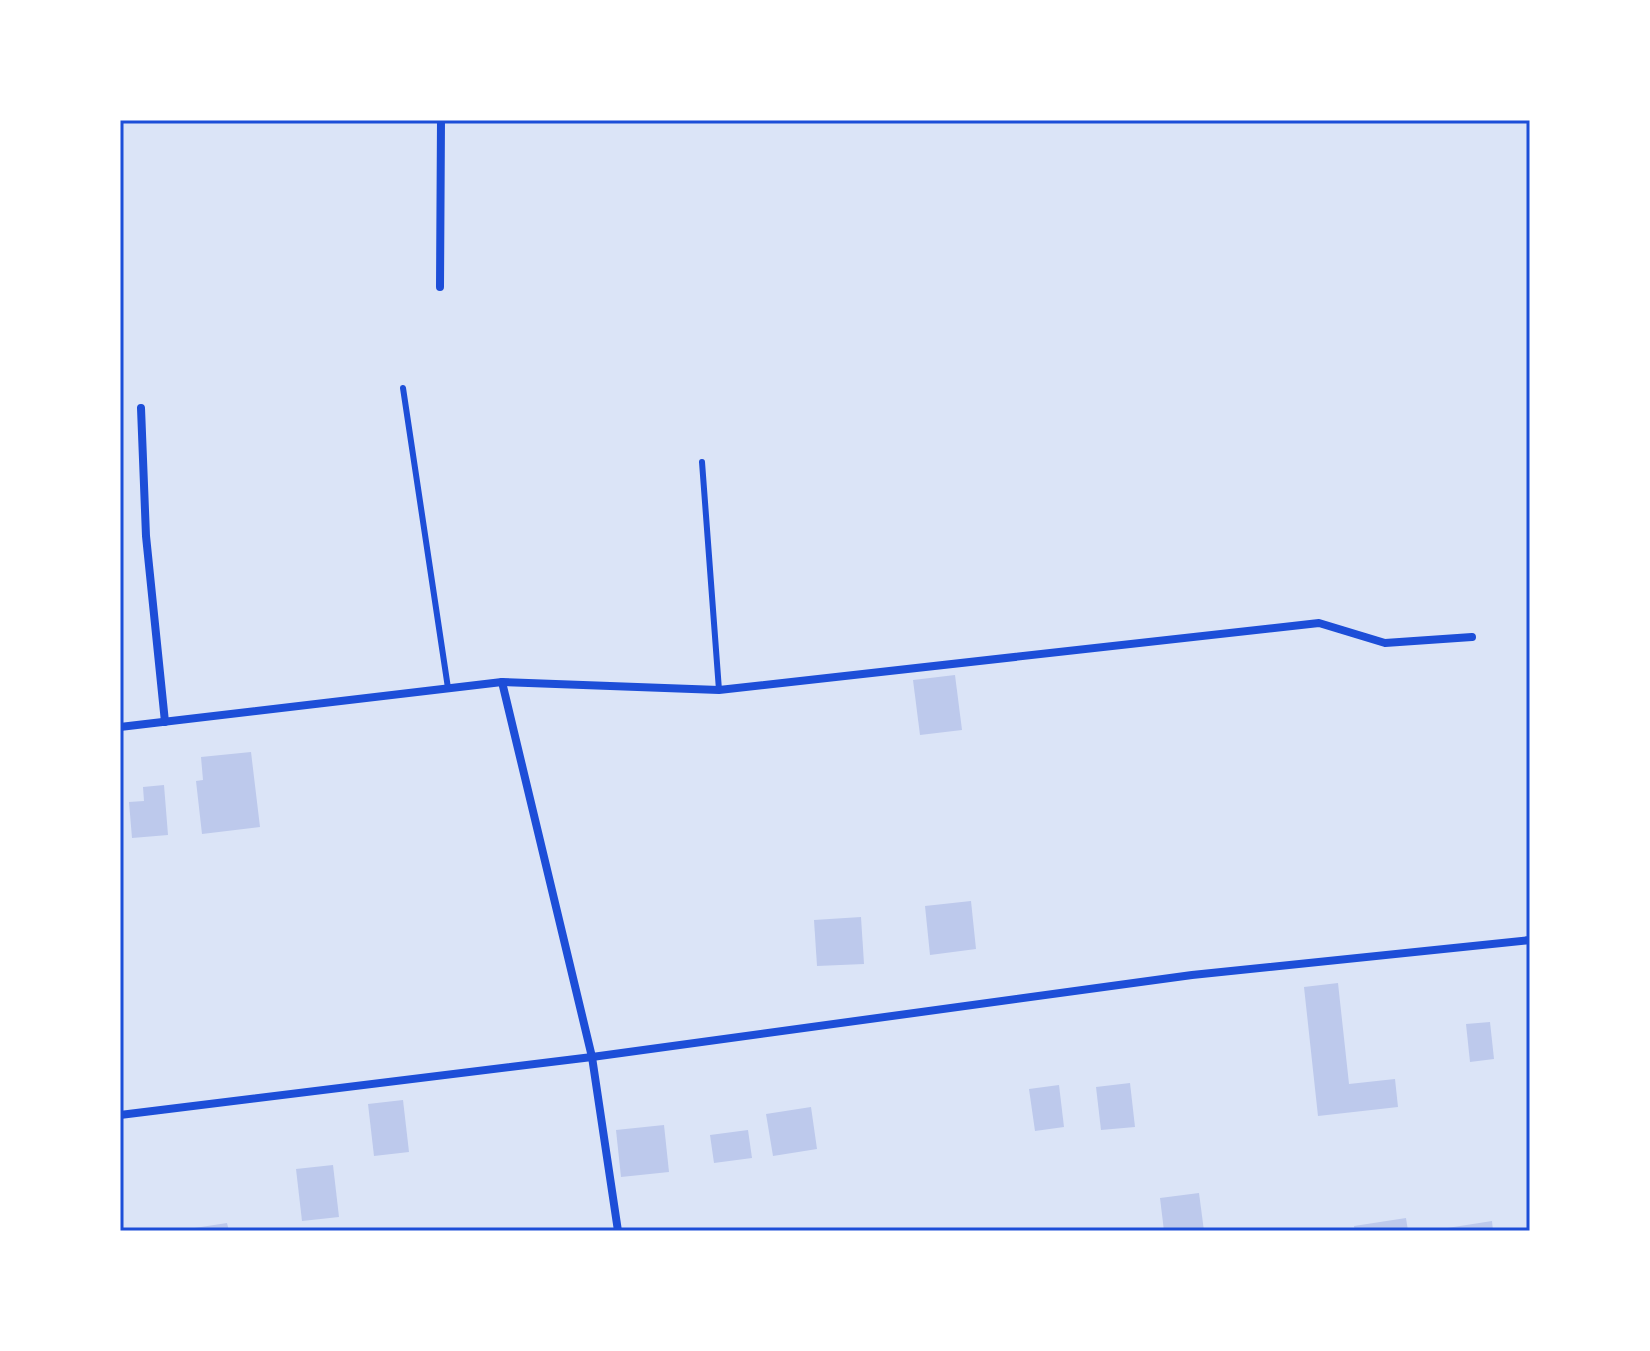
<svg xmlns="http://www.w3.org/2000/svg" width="1650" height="1351" font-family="'IBM Plex Sans',sans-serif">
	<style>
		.green { fill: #dbe4f7 }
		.building { fill: #bdc9ec }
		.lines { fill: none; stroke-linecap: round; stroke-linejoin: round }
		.service { stroke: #1d4ed8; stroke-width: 6 }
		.minor { stroke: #1d4ed8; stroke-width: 8 }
		.neatline { fill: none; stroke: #1d4ed8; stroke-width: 3 }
	</style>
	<rect width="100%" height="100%" fill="#f2f2f2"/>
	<rect class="green" x="120" y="120" width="1410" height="1111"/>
	<g class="building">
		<polygon points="955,675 962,730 920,735 913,680"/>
		<polygon points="251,752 260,827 202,834 196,781 203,780 201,757"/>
		<polygon points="164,785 168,835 132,838 129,802 144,801 143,787"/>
		<polygon points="971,901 976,949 930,955 925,906"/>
		<polygon points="861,917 864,964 817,966 814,920"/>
		<polygon points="1338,983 1349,1084 1395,1079 1398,1107 1318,1116 1304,987"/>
		<polygon points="1490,1022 1494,1059 1470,1062 1466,1024"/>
		<polygon points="1130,1083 1135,1127 1101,1130 1096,1087"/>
		<polygon points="1059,1085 1064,1127 1035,1131 1029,1089"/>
		<polygon points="403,1100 409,1152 374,1156 368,1104"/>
		<polygon points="811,1107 817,1149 773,1156 766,1114"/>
		<polygon points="664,1125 669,1172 621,1177 616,1130"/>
		<polygon points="748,1130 752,1158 714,1163 710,1135"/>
		<polygon points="333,1165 339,1217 302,1221 296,1169"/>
		<polygon points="1199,1193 1204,1231 1164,1231 1160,1198"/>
		<polygon points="1406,1218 1408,1231 1355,1231 1354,1226"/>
		<polygon points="1492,1221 1493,1231 1442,1231 1441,1229"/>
		<polygon points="227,1223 229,1231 188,1231 188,1229"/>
	</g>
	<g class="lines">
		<g class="service">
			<polyline points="403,388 448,688"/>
			<polyline points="702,462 719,690"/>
		</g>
		<g class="minor">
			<polyline points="440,287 441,120"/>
			<polyline points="141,408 146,536 165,722"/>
			<polyline points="502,682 719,690 1319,623 1385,643 1472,637"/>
			<polyline points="120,727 502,682 592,1057 618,1231"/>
			<polyline points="120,1115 592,1057 1192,975 1530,940"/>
		</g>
	</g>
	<rect width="1650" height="1351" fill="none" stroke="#ffffff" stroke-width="244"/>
	<rect x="122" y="122" width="1406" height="1107" class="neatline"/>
</svg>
